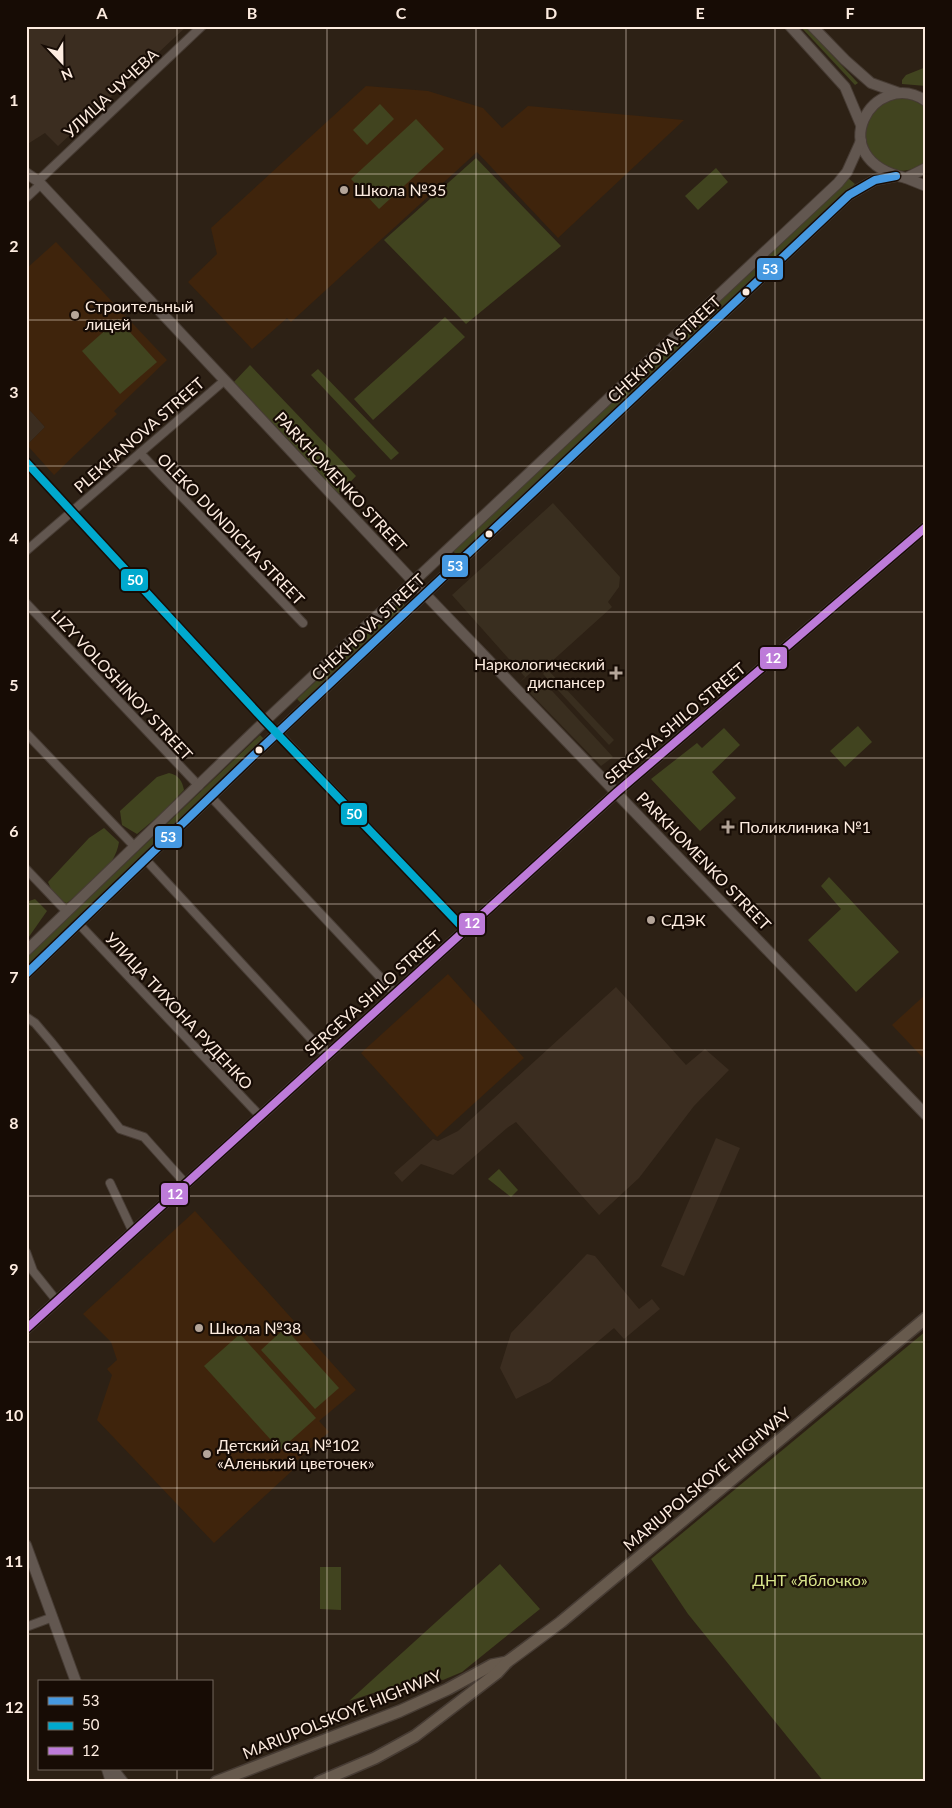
<svg xmlns="http://www.w3.org/2000/svg" width="952" height="1808" font-family="Lato,sans-serif">
	<style>
		.commercial { fill: #392e1f }
		.industrial { fill: #3b2d20 }
		.built { fill: #3f240c }
		.green { fill: #41441f }
		.lines { fill: none; stroke-linecap: round; stroke-linejoin: round }
		.street-casing { stroke: #473c34; stroke-width: 10 }
		.secondary-casing { stroke: #473c34; stroke-width: 12 }
		.primary-casing { stroke: #473c34; stroke-width: 14 }
		.street { stroke: #625750; stroke-width: 8 }
		.secondary { stroke: #625750; stroke-width: 10 }
		.primary { stroke: #675a4d; stroke-width: 11 }
		.bus-1-casing { stroke: #170c05; stroke-width: 11 }
		.bus-2-casing { stroke: #170c05; stroke-width: 11 }
		.bus-3-casing { stroke: #170c05; stroke-width: 11 }
		.bus-1 { stroke: #4699e1; stroke-width: 8 }
		.bus-2 { stroke: #00a9ce; stroke-width: 8 }
		.bus-3 { stroke: #bd7bd9; stroke-width: 8 }
		.grid { fill: none; stroke: #fdece0; stroke-width: 1; stroke-opacity: 0.55 }
		.poi-dot { fill: #b4a599; stroke: #170c05; stroke-width: 2 }
		.bus-dot { fill: #fdece0; stroke: #170c05; stroke-width: 2 }
		.labels { text-anchor: middle; stroke-width: 4.5; stroke-linejoin: round; paint-order: stroke }
		.street-label { font-size: 16px; fill: #fdece0; stroke: #170c05 }
		.poi-label { font-size: 16px; fill: #fdece0; stroke: #170c05; text-anchor: start }
		.park-label { font-size: 16px; fill: #d8e48b; stroke: #170c05 }
		.line-badge { stroke: #170c05; stroke-width: 2 }
		.badge-label { font-size: 14px; text-anchor: middle; font-weight: bold; fill: #fff }
		.neatline { fill: none; stroke: #fdece0; stroke-width: 2 }
		.grid-label { font-size: 16px; text-anchor: middle; font-weight: bold; fill: #fdece0 }
	</style>
	<rect width="100%" height="100%" fill="#2d2115"/>
	<g class="commercial">
		<polygon points="553,503 620,577 619,587 608,602 612,607 550,663 545,660 517,685 525,677 452,595"/>
		<polygon points="547,669 614,740 609,745 543,674"/>
		<polygon points="542,680 613,757 601,766 530,693"/>
	</g>
	<g class="industrial">
		<polygon points="26,26 187,26 58,146 45,133 26,145"/>
		<polygon points="26,406 45,427 27,445 26,444"/>
		<polygon points="616,987 686,1065 705,1049 729,1070 694,1106 639,1178 599,1215 516,1122 507,1128 453,1175 421,1164 402,1182 394,1173 433,1139 438,1141 458,1131"/>
		<polygon points="716,1138 740,1148 684,1276 661,1266"/>
		<polygon points="587,1254 595,1256 639,1309 652,1299 660,1309 624,1339 614,1328 550,1382 516,1399 500,1368 511,1333"/>
	</g>
	<g class="built">
		<polygon points="366,86 428,91 483,108 502,128 528,106 684,120 558,238 477,152 291,322 287,318 252,349 188,282 217,254 211,228"/>
		<polygon points="56,242 167,360 114,411 117,414 54,475 27,445 45,427 26,406 26,269"/>
		<polygon points="448,974 524,1058 437,1137 361,1053"/>
		<polygon points="926,994 926,1061 892,1025"/>
		<polygon points="195,1211 356,1390 319,1421 329,1432 292,1465 295,1468 214,1543 97,1420 112,1375 107,1369 117,1360 111,1342 83,1314"/>
	</g>
	<g class="green">
		<polygon points="800,26 805,26 858,83 855,85"/>
		<polygon points="926,67 926,86 902,84 902,80 906,75"/>
		<path d="M899,97L911,99L926,107V162C873,199 835,109 899,97Z"/>
		<polygon points="380,104 394,119 367,145 353,130"/>
		<polygon points="416,119 444,149 379,209 351,179"/>
		<polygon points="476,158 561,246 466,324 384,240"/>
		<polygon points="716,168 728,182 698,210 685,196"/>
		<polygon points="848,178 855,184 459,558 453,551"/>
		<polygon points="445,317 465,337 373,420 354,399"/>
		<polygon points="118,319 157,362 120,394 82,351"/>
		<polygon points="250,365 356,476 338,495 233,383"/>
		<polygon points="318,369 399,453 391,460 311,375"/>
		<polygon points="401,601 406,607 302,704 297,699"/>
		<polygon points="858,726 872,742 845,767 830,751"/>
		<polygon points="724,728 740,745 712,772 736,798 700,831 651,779 697,743 702,748"/>
		<polygon points="260,735 265,740 26,968 26,958"/>
		<path d="M169,773C179,775 182,781 184,790L162,813L137,834L122,825L120,811L157,777Z"/>
		<path d="M104,828L119,842C115,869 87,887 67,903L56,901L48,882L89,838Z"/>
		<polygon points="829,877 899,952 856,992 808,940 841,909 821,886"/>
		<polygon points="35,899 47,911 26,941 26,902"/>
		<polygon points="499,1169 518,1190 511,1197 488,1179"/>
		<polygon points="285,1328 339,1388 315,1409 261,1350"/>
		<polygon points="926,1331 926,1782 824,1782 688,1614 651,1559"/>
		<polygon points="240,1334 316,1418 280,1450 204,1366"/>
		<polygon points="500,1564 540,1609 462,1672 443,1680 425,1676 349,1701"/>
		<polygon points="320,1567 341,1567 341,1610 320,1609"/>
	</g>
	<g class="lines">
		<g class="street-casing">
			<g id="street">
				<polyline points="38,181 202,26"/>
				<polyline points="26,198 41,184"/>
				<polyline points="140,453 303,623"/>
				<polyline points="26,462 265,721"/>
				<polyline points="26,551 225,380"/>
				<polyline points="26,603 199,786"/>
				<polyline points="26,733 135,847"/>
				<polyline points="278,733 465,930"/>
				<polyline points="211,797 395,993"/>
				<polyline points="146,860 327,1056"/>
				<polyline points="26,869 67,912"/>
				<polyline points="79,924 260,1116"/>
				<polyline points="26,1017 35,1023 52,1043 120,1129 144,1137 186,1184"/>
				<polyline points="110,1183 133,1232"/>
				<polyline points="26,1252 33,1271 57,1301"/>
				<polyline points="26,1627 53,1617"/>
			</g>
		</g>
		<g class="secondary-casing">
			<g id="secondary">
				<polyline points="790,26 845,87 861,125"/>
				<polyline points="812,26 845,60 871,83 899,93"/>
				<path d="M926,101C874,66 819,159 906,178L926,168"/>
				<polyline points="26,173 38,181 425,594 926,1115"/>
				<polyline points="906,178 926,186"/>
				<polyline points="26,951 265,721 838,183 847,172 861,141"/>
				<polyline points="26,974 254,755 849,195 875,180 896,176"/>
				<polyline points="26,1329 617,792 926,527"/>
				<polyline points="26,1545 76,1682"/>
				<polyline points="107,1769 111,1782"/>
				<polyline points="113,1769 123,1782"/>
			</g>
		</g>
		<g class="primary-casing">
			<g id="primary">
				<polyline points="216,1782 400,1711 448,1689 492,1665 507,1662"/>
				<polyline points="319,1782 375,1758 415,1736 497,1673 507,1662 561,1622 926,1318"/>
			</g>
		</g>
		<use href="#street" class="street"/>
		<use href="#secondary" class="secondary"/>
		<use href="#primary" class="primary"/>
		<g class="bus-1-casing">
			<polyline id="bus-1" points="26,974 254,755 849,195 875,180 896,176"/>
		</g>
		<g class="bus-2-casing">
			<polyline id="bus-2" points="26,462 265,721 465,930"/>
		</g>
		<g class="bus-3-casing">
			<polyline id="bus-3" points="26,1329 617,792 926,527"/>
		</g>
		<use href="#bus-1" class="bus-1"/>
		<use href="#bus-2" class="bus-2"/>
		<use href="#bus-3" class="bus-3"/>
	</g>
	<path class="grid" d="M177,26V1682M327,26V1782M476,26V1782M626,26V1782M775,26V1782M26,174H926M26,320H926M26,466H926M26,612H926M26,758H926M26,904H926M26,1050H926M26,1196H926M26,1342H926M26,1488H926M26,1634H926M177,1769V1782"/>
	<g class="poi-dot">
		<circle cx="344" cy="190" r="5"/>
		<circle cx="75" cy="315" r="5"/>
		<path d="M613.5 665.5h5v5h5v5h-5v5h-5v-5h-5v-5h5z"/>
		<path d="M725.5 819.5h5v5h5v5h-5v5h-5v-5h-5v-5h5z"/>
		<circle cx="651" cy="920" r="5"/>
		<circle cx="199" cy="1328" r="5"/>
		<circle cx="207" cy="1454" r="5"/>
	</g>
	<g class="bus-dot">
		<circle cx="746" cy="292" r="4.5"/>
		<circle cx="489" cy="534" r="4.5"/>
		<circle cx="259" cy="750" r="4.5"/>
	</g>
	<g class="labels">
		<g class="street-label">
			<text transform="translate(111 93) rotate(-43)" y="6">УЛИЦА ЧУЧЕВА</text>
			<text transform="translate(664 349) rotate(-43)" y="6">CHEKHOVA STREET</text>
			<text transform="translate(139 435) rotate(-41)" y="6">PLEKHANOVA STREET</text>
			<text transform="translate(341 482) rotate(47)" y="6">PARKHOMENKO STREET</text>
			<text transform="translate(231 529) rotate(46)" y="6">OLEKO DUNDICHA STREET</text>
			<text transform="translate(368 627) rotate(-43)" y="6">CHEKHOVA STREET</text>
			<text transform="translate(122 685) rotate(47)" y="6">LIZY VOLOSHINOY STREET</text>
			<text transform="translate(675 723) rotate(-40)" y="6">SERGEYA SHILO STREET</text>
			<text transform="translate(704 861) rotate(46)" y="6">PARKHOMENKO STREET</text>
			<text transform="translate(373 993) rotate(-42)" y="6">SERGEYA SHILO STREET</text>
			<text transform="translate(179 1011) rotate(47)" y="6">УЛИЦА ТИХОНА РУДЕНКО</text>
			<text transform="translate(707 1479) rotate(-40)" y="6">MARIUPOLSKOYE HIGHWAY</text>
			<text transform="translate(342 1714) rotate(-22)" y="6">MARIUPOLSKOYE HIGHWAY</text>
		</g>
		<g class="poi-label">
			<text x="354" y="196">Школа №35</text>
			<text x="85" y="312">Строительный<tspan x="85" dy="18">лицей</tspan></text>
			<text x="605" y="670" text-anchor="end">Наркологический<tspan x="605" dy="18">диспансер</tspan></text>
			<text x="739" y="833">Поликлиника №1</text>
			<text x="661" y="926">СДЭК</text>
			<text x="209" y="1334">Школа №38</text>
			<text x="217" y="1451">Детский сад №102<tspan x="217" dy="18">«Аленький цветочек»</tspan></text>
		</g>
		<g class="park-label">
			<text x="810" y="1586">ДНТ «Яблочко»</text>
		</g>
	</g>
	<g class="line-badge">
		<rect x="756" y="257" width="28" height="24" rx="5" fill="#4699e1"/>
		<rect x="441" y="554" width="28" height="24" rx="5" fill="#4699e1"/>
		<rect x="120" y="568" width="29" height="24" rx="5" fill="#00a9ce"/>
		<rect x="759" y="646" width="29" height="24" rx="5" fill="#bd7bd9"/>
		<rect x="340" y="802" width="28" height="24" rx="5" fill="#00a9ce"/>
		<rect x="154" y="825" width="29" height="24" rx="5" fill="#4699e1"/>
		<rect x="458" y="912" width="28" height="24" rx="5" fill="#bd7bd9"/>
		<rect x="160" y="1182" width="29" height="24" rx="5" fill="#bd7bd9"/>
	</g>
	<g class="badge-label">
		<text x="770" y="274">53</text>
		<text x="455" y="571">53</text>
		<text x="135" y="585">50</text>
		<text x="773" y="663">12</text>
		<text x="354" y="819">50</text>
		<text x="168" y="842">53</text>
		<text x="472" y="928">12</text>
		<text x="175" y="1199">12</text>
	</g>
	<rect width="952" height="1808" fill="none" stroke="#170c05" stroke-width="55"/>
	<rect x="38" y="1680" width="175" height="90" fill="#170c05" stroke="#73665d"/>
	<rect x="48" y="1697" width="25" height="8" fill="#4699e1" stroke="#73665d"/>
	<text x="82" y="1706" font-size="15" fill="#fdece0">53</text>
	<rect x="48" y="1722" width="25" height="8" fill="#00a9ce" stroke="#73665d"/>
	<text x="82" y="1730" font-size="15" fill="#fdece0">50</text>
	<rect x="48" y="1747" width="25" height="8" fill="#bd7bd9" stroke="#73665d"/>
	<text x="82" y="1756" font-size="15" fill="#fdece0">12</text>
	<g transform="translate(62 62) rotate(158)" stroke="#170c05" stroke-width="4" paint-order="stroke">
	<path d="M0-4L9 19L0 12L-9 19Z" fill="#fdece0"/>
	<text y="-8" font-size="14" font-weight="bold" text-anchor="middle" fill="#fdece0">N</text>
	</g>
	<rect x="28" y="28" width="896" height="1752" class="neatline"/>
	<g class="grid-label">
		<text x="102" y="19">A</text>
		<text x="252" y="19">B</text>
		<text x="401" y="19">C</text>
		<text x="551" y="19">D</text>
		<text x="700" y="19">E</text>
		<text x="850" y="19">F</text>
		<text x="14" y="106">1</text>
		<text x="14" y="252">2</text>
		<text x="14" y="398">3</text>
		<text x="14" y="544">4</text>
		<text x="14" y="691">5</text>
		<text x="14" y="837">6</text>
		<text x="14" y="983">7</text>
		<text x="14" y="1129">8</text>
		<text x="14" y="1275">9</text>
		<text x="14" y="1421">10</text>
		<text x="14" y="1567">11</text>
		<text x="14" y="1713">12</text>
	</g>
</svg>
